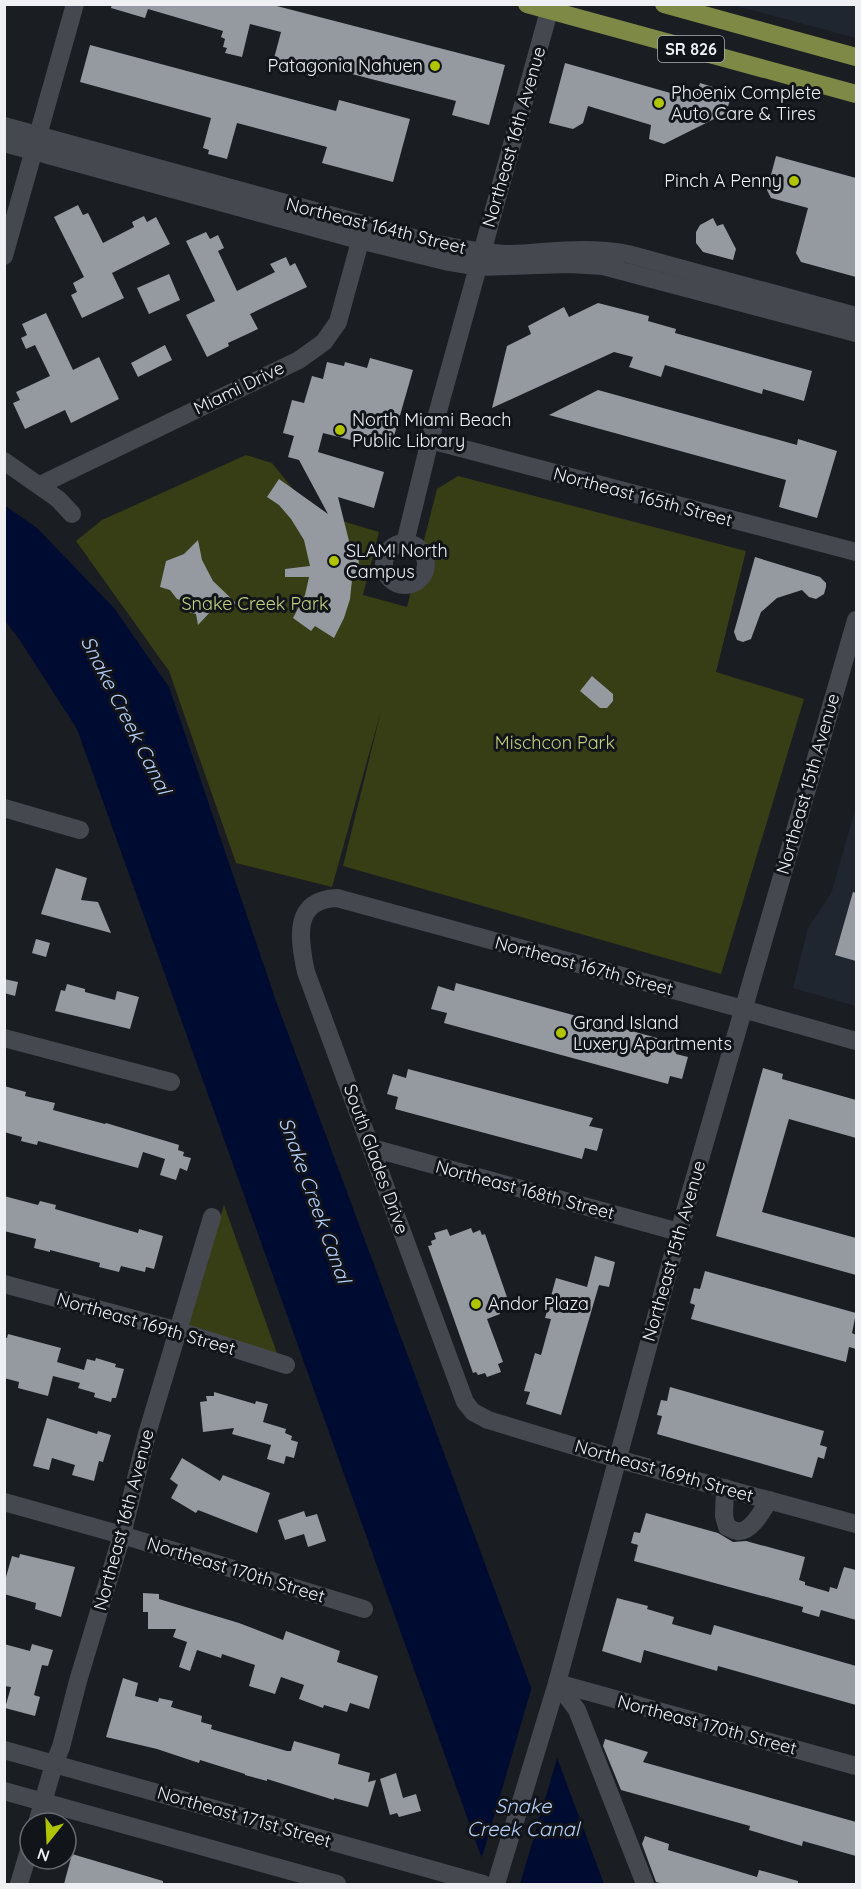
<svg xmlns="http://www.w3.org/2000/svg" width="861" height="1889" font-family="Quicksand,sans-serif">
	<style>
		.built { fill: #202630 }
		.green { fill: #373d15 }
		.water { fill: #000b31 }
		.pier { fill: #1a1d22 }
		.building { fill: #959aa0 }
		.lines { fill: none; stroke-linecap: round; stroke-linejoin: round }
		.minor { stroke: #45484e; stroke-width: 18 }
		.tertiary { stroke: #45484e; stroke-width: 18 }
		.primary { stroke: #7d8944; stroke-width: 18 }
		.poi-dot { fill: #b0c500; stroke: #111419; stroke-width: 2 }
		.labels { text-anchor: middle; stroke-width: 6; stroke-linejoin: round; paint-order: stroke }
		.shield { fill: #111419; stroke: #acaeb2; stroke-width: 1.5 }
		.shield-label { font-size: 16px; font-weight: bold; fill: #eef0f4 }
		.poi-label { font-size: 18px; fill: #eef0f4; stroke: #111419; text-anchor: start }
		.street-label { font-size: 18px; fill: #eef0f4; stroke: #111419 }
		.park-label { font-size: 18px; fill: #c3d27e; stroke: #111419 }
		.water-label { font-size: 20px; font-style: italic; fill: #b5cff9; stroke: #111419 }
	</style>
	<rect width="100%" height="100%" fill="#1a1d22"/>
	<g class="built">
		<polygon points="733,5 856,5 856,38"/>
		<polygon points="856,807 856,1006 793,988 808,928 831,894"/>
	</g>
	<g class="green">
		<polygon points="246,455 272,463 312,512 379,532 363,595 407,607 437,489 458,476 746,551 716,672 804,699 721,974 343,866 381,711 332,887 236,863 169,671 76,541 102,520"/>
		<polygon points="224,1205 278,1356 187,1328"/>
	</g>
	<polygon class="water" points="4,505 37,528 114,608 169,687 276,1001 604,1884 491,1884 77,729 19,639 5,621"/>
	<polygon class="pier" points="533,1683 559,1752 520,1884 487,1884 479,1861 483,1854"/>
	<g class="building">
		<polygon points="112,4 269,4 505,65 489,125 452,115 456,101 321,66 317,77 272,66 281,32 250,24 242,57 225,53 227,48 223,47 225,39 221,37 223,31 148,9 145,18 111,8"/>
		<polygon points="90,45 336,111 339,100 410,119 393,182 322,163 327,147 237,123 227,159 208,154 209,150 203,148 211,118 80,82"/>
		<polygon points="565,63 695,100 700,83 732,93 726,113 664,144 649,139 651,125 588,106 583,123 573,129 549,123"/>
		<polygon points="776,156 856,178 856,277 801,262 796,253 808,208 771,198 767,190"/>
		<polygon points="78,205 83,215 88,213 103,243 134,227 132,222 144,216 147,222 156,217 170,244 112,273 124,298 82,318 71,295 77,292 73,283 84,277 54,217"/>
		<polygon points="713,218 717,226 723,224 736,249 733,260 703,252 696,243 696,232 700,225"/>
		<polygon points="206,232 210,239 218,235 224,248 218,251 237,291 275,272 270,264 286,257 290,266 295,263 307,287 250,314 258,329 228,343 229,346 207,357 186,315 215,301 186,241"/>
		<polygon points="169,274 180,300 149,314 137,288"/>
		<polygon points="598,303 649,316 648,321 676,329 675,333 812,371 804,401 763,389 762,394 665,365 661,377 629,367 633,357 614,352 492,408 507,346 531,334 528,326 564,307 569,317"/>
		<polygon points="46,313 73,370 99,357 119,399 71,423 65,410 25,429 13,403 20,400 16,392 50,376 35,345 26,349 21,338 27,335 22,324"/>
		<polygon points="165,345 172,360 138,377 131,363"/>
		<polygon points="370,358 413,370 390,450 323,433 318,452 384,472 374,508 338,497 351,549 357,548 360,571 357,580 352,580 350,599 344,618 334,638 315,626 311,631 293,618 305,595 309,577 285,577 285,569 310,566 304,540 291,519 279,505 267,497 279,479 328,514 299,460 288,457 294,436 283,433 292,400 304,403 312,376 323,379 327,362 344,366 345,362 367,368"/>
		<polygon points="598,390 797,445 798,439 837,451 817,518 779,507 786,480 549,415"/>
		<polygon points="198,540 202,560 213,581 237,604 222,606 213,609 198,625 196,614 185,611 187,602 177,599 170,590 160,587 166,561 184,554"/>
		<polygon points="755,557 820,577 826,583 826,587 824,594 816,599 809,597 802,590 777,598 761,612 751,639 743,642 737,640 734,632"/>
		<polygon points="592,676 613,694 613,701 607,708 600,708 580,691"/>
		<polygon points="56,868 87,878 81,900 98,902 111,933 41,914"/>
		<polygon points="853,892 856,893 856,961 835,955"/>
		<polygon points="36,939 50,943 46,957 32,953"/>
		<polygon points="4,979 18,982 15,996 4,993"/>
		<polygon points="456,983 679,1044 676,1054 688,1057 682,1079 670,1076 668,1084 444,1023 447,1013 431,1009 438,986 454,991"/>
		<polygon points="67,984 85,989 85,992 115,1000 117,991 139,997 130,1029 55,1011 61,990 65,991"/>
		<polygon points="763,1068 783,1074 782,1079 856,1100 856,1138 789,1119 762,1212 856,1238 856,1275 716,1236"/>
		<polygon points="408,1069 593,1118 589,1126 603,1129 597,1151 585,1148 582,1159 395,1109 398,1097 387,1094 393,1074 406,1078"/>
		<polygon points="4,1086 26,1092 25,1096 55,1103 53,1110 105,1124 106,1123 176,1144 179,1145 178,1150 184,1152 183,1156 191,1158 187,1171 180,1168 176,1180 160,1175 165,1159 143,1152 138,1168 38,1141 37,1145 21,1141 22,1137 4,1132"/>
		<polygon points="4,1196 38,1205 40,1201 56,1205 55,1209 138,1233 139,1229 163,1236 154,1269 146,1267 145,1272 121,1266 119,1272 99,1267 100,1263 50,1250 50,1252 34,1248 36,1239 4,1231"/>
		<polygon points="471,1228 473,1233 480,1230 482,1235 485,1234 508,1300 503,1302 504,1307 499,1309 500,1314 487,1319 503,1362 498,1364 501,1372 487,1377 485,1373 478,1375 476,1372 473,1373 428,1246 432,1245 431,1241 436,1239 434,1233 447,1229 450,1236"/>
		<polygon points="595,1256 615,1262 609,1287 599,1285 561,1415 526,1404 530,1392 524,1391 535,1353 541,1355 551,1319 545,1318 556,1278 587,1287"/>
		<polygon points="705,1271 856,1313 852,1333 856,1335 856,1349 849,1347 846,1362 691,1319 695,1305 690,1303 694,1288 700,1289"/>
		<polygon points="8,1334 61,1348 57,1362 84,1370 87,1359 95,1361 96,1358 116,1364 115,1367 124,1369 116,1398 112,1398 111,1402 94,1397 95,1393 78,1388 80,1383 53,1376 48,1396 18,1388 19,1382 4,1378 4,1337 7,1338"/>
		<polygon points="670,1387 824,1431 820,1445 827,1447 824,1459 818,1457 812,1478 657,1434 662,1416 657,1415 661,1400 667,1401"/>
		<polygon points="214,1392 255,1404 256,1401 268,1404 263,1422 286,1429 285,1433 292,1436 291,1440 298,1442 294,1458 286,1456 284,1464 267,1459 271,1445 232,1434 234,1428 203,1432 200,1402 207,1401 206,1396 214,1396"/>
		<polygon points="47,1418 97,1434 98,1431 111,1435 103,1462 99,1461 94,1481 72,1475 75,1465 52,1458 49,1470 33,1466"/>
		<polygon points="182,1458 220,1481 223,1475 270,1493 257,1533 198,1510 196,1513 171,1498 178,1485 170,1479"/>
		<polygon points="304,1511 306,1517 317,1514 326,1541 308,1547 304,1534 285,1540 278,1520"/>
		<polygon points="646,1513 718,1533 733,1542 746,1541 805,1557 799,1580 805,1582 805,1585 829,1592 830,1587 837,1589 844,1567 856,1570 856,1620 821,1610 819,1617 802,1612 803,1607 634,1561 638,1545 631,1543 634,1532 640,1533"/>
		<polygon points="20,1554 75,1567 61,1617 35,1609 36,1603 4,1594 4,1584 12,1556 19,1558"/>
		<polygon points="143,1593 159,1594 159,1599 239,1623 283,1640 286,1631 340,1651 337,1662 378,1676 369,1709 350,1703 347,1712 324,1705 323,1708 299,1699 304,1685 281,1677 275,1694 249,1686 255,1665 222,1654 221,1658 197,1650 190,1671 179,1667 187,1642 173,1637 176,1629 148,1629 148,1612 143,1612"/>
		<polygon points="617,1598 648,1606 647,1609 674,1617 672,1624 711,1635 714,1625 856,1666 856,1705 718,1666 717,1671 644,1650 641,1663 602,1651"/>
		<polygon points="4,1644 30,1651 32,1644 53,1650 48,1666 42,1665 34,1695 40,1697 35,1716 5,1708 11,1687 4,1686"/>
		<polygon points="123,1678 138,1683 135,1696 158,1702 159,1698 173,1701 171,1707 202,1716 201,1722 212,1725 211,1729 287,1751 291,1751 294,1741 340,1754 338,1764 370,1773 368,1782 376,1780 368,1807 334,1798 334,1800 267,1779 267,1781 245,1775 245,1774 200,1760 199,1763 157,1749 106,1737"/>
		<polygon points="605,1739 648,1752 643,1762 856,1822 856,1856 803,1841 802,1846 749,1830 750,1826 621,1790 603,1746"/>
		<polygon points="396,1773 403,1798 416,1794 421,1811 399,1817 397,1813 390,1815 380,1779"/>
		<polygon points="645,1836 669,1844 668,1850 757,1877 759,1870 798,1881 798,1884 664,1884 656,1882 642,1844"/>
		<polygon points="72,1854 163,1881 163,1884 64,1884"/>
	</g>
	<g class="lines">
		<g class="minor">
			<polyline points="4,256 75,4"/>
			<polyline points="430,440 856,552"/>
			<polyline points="4,461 58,499 72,514"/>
			<polyline points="40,485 299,360 324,342 338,322 364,227"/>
			<polyline points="405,543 430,440 549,11"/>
			<circle cx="405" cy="564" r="21"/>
			<polyline points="4,808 80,830"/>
			<path d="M743,1009L337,898C292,900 299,939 306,972L465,1402L473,1412L488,1420L617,1459L856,1524"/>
			<polyline points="4,1038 171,1082"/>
			<polyline points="372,1148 679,1232"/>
			<polyline points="4,1284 179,1331 286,1365"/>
			<path d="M725,1488L724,1516L727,1527C731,1528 733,1531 737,1531C751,1533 763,1510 769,1500"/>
			<polyline points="4,1502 122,1535 364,1609"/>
			<polyline points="557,1683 856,1766"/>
			<polyline points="557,1683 577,1710 645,1884"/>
			<polyline points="37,1823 54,1764 61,1747 78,1681 122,1535 147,1434 212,1217"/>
			<polyline points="19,1884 30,1847"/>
		</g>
		<g class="tertiary">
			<path d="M4,126L436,244C461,248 486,254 511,254C552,252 587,246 628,254L856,316"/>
			<polyline points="4,143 359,240 449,262 478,267 569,264 603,266 856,333"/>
			<polyline points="743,1009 856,1041"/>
			<polyline points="4,1750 483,1884"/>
			<polyline points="4,1791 337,1884"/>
			<polyline points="496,1884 557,1683 679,1232 856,620"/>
		</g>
		<g class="primary">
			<polyline points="527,4 856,94"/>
			<polyline points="664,4 856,57"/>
		</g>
	</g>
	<g class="poi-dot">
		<circle cx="435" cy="66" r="6"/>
		<circle cx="659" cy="103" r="6"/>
		<circle cx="794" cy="181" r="6"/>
		<circle cx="340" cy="430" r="6"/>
		<circle cx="334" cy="561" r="6"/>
		<circle cx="561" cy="1033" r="6"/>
		<circle cx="476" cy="1304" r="6"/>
	</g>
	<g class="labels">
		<rect class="shield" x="658" y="36" width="66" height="26" rx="4.5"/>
		<g class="shield-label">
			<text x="691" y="55">SR 826</text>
		</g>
		<g class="poi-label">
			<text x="423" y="72" text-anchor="end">Patagonia Nahuen</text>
			<text x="671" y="99">Phoenix Complete<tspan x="671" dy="21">Auto Care &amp; Tires</tspan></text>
			<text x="782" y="187" text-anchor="end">Pinch A Penny</text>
			<text x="352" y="426">North Miami Beach<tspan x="352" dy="21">Public Library</tspan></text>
			<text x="346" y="557">SLAM! North<tspan x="346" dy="21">Campus</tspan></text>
			<text x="573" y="1029">Grand Island<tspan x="573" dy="21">Luxery Apartments</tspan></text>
			<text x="488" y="1310">Andor Plaza</text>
		</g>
		<g class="street-label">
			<text transform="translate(514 137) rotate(-74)" y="6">Northeast 16th Avenue</text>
			<text transform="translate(376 226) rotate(14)" y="6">Northeast 164th Street</text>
			<text transform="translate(239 388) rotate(-26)" y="6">Miami Drive</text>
			<text transform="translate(643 497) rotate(15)" y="6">Northeast 165th Street</text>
			<text transform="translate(808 784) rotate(-74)" y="6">Northeast 15th Avenue</text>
			<text transform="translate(584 966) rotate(15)" y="6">Northeast 167th Street</text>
			<text transform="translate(376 1159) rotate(70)" y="6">South Glades Drive</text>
			<text transform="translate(525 1190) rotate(15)" y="6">Northeast 168th Street</text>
			<text transform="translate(674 1251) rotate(-74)" y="6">Northeast 15th Avenue</text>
			<text transform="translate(146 1324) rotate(16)" y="6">Northeast 169th Street</text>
			<text transform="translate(664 1471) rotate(16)" y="6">Northeast 169th Street</text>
			<text transform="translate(124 1520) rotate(-75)" y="6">Northeast 16th Avenue</text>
			<text transform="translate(236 1570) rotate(17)" y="6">Northeast 170th Street</text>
			<text transform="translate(707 1725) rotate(15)" y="6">Northeast 170th Street</text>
			<text transform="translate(244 1817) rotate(16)" y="6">Northeast 171st Street</text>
		</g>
		<g class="park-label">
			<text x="255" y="610">Snake Creek Park</text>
			<text x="555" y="749">Mischcon Park</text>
		</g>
		<g class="water-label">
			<text transform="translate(126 715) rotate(63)" y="7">Snake Creek Canal</text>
			<text transform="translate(315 1200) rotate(70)" y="7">Snake Creek Canal</text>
			<text x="523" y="1813">Snake<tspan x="523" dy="23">Creek Canal</tspan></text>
		</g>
	</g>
	<rect width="861" height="1889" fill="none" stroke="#eef0f4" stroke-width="12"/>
	<g transform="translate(48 1841) rotate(198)"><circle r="28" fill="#111419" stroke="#696c71" stroke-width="1.5"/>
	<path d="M0-4.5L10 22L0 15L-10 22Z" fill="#b0c500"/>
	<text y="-9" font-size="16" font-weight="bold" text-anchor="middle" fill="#eef0f4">N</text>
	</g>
</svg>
